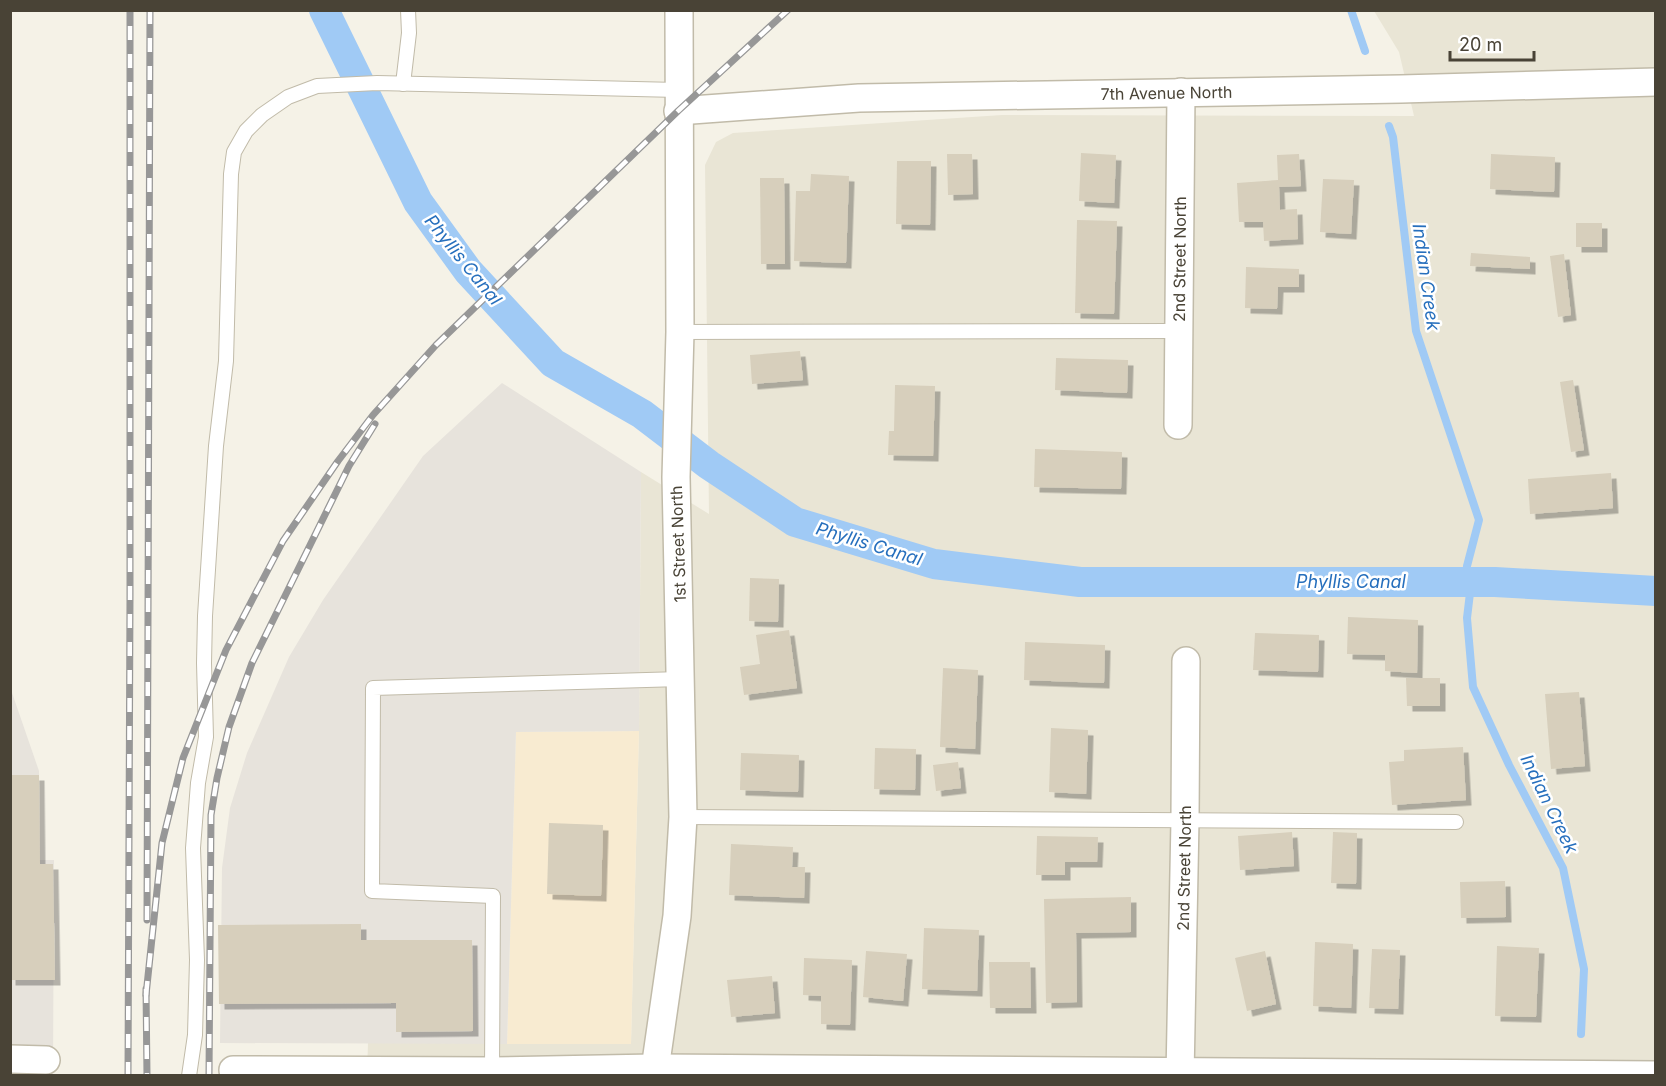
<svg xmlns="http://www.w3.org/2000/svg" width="1666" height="1086" font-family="Inter,sans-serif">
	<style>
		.residential { fill: #e9e5d5 }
		.commercial { fill: #f8ebd1 }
		.industrial { fill: #e7e3dc }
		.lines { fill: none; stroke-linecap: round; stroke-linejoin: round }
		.stream { stroke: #a0caf5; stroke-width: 8 }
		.canal { stroke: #a0caf5; stroke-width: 30 }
		.building { fill: #d7cfbc; filter: url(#shadow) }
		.service-casing { stroke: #c1bba9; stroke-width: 16 }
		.minor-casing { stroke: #c1bba9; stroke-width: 30 }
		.service { stroke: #fff; stroke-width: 14 }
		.minor { stroke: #fff; stroke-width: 27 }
		.rail-casing { stroke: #979797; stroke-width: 7 }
		.rail { stroke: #fff; stroke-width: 4.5; stroke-dasharray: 14; stroke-linecap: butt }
		.labels { text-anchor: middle; stroke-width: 5; stroke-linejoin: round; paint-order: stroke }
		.street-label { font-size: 16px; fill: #494336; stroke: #fff }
		.water-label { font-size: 18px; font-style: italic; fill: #266fbd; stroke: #fff }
	</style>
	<defs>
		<filter id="shadow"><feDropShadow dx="5.5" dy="5.5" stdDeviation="0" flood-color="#0004"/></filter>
	</defs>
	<rect width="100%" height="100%" fill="#f5f2e7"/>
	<polygon class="residential" points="1374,11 1655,11 1655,1075 367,1076 368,1043 631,1043 639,731 641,472 709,514 705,165 716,142 733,133 1002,115 1414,116 1399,52"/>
	<polygon class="commercial" points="639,731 631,1044 507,1044 516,732"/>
	<g class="industrial">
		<polygon points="502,383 641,472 639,731 516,732 507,1044 220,1043 222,868 230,808 247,753 289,657 323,600 423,456"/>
		<polygon points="10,687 39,771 40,860 54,860 53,1075 11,1075"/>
	</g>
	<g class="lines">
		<g class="stream">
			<polyline points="1351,10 1365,51"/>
			<polyline points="1389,126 1393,137 1416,331 1479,520 1467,566"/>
			<polyline points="1470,593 1467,618 1473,687 1509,765 1563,868 1584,969 1581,1034"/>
		</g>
		<polyline class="canal" points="324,10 418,202 468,271 553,363 642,414 709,465 795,522 934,564 1080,582 1495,582 1656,591"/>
	</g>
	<g class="building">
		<polygon points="1081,153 1116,155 1114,203 1079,201"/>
		<polygon points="947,154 972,154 973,194 948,195"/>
		<polygon points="1299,154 1301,186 1279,187 1280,210 1297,209 1298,239 1264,241 1263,222 1239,222 1237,183 1278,180 1277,155"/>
		<polygon points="1491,154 1555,157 1554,192 1490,189"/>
		<polygon points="897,161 931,161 930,225 896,224"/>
		<polygon points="811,174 849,176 846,263 794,261 796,191 810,191"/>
		<polygon points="760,178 784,178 785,264 761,264"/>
		<polygon points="1323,179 1354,180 1351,234 1320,232"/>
		<polygon points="1077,220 1117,221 1114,314 1075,313"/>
		<rect x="1576" y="223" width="26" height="24"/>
		<polygon points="1471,253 1530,257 1530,269 1470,266"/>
		<polygon points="1564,254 1571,315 1558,317 1550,256"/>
		<polygon points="1246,267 1299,269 1299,287 1278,287 1277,309 1245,308"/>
		<polygon points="800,351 803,380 752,384 750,355"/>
		<polygon points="1056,358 1128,360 1127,393 1055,390"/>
		<polygon points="1573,380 1584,450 1571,452 1560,382"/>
		<polygon points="895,385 935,386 933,456 888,455 889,431 894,431"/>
		<polygon points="1035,449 1122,452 1121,489 1034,487"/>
		<polygon points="1611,473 1613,508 1530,514 1528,479"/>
		<polygon points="750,578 779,579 778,622 749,621"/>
		<polygon points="1348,617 1418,620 1417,673 1385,671 1385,655 1347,654"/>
		<polygon points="789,630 797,688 744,695 740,667 760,664 756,635"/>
		<polygon points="1255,633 1319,635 1318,672 1253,670"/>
		<polygon points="1025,642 1105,645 1104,683 1024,680"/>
		<polygon points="943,668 978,670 975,749 940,747"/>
		<polygon points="1406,678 1440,678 1440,706 1407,706"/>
		<polygon points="1579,692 1585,766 1551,769 1545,694"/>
		<polygon points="1051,728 1088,730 1086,794 1049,792"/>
		<polygon points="1463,747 1466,800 1392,805 1389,762 1404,761 1404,750"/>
		<polygon points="875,748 916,749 915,790 874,789"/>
		<polygon points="741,753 799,755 798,792 740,790"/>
		<polygon points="958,762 961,788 936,791 933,765"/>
		<polygon points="10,775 39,775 40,864 53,864 55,980 10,980"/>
		<polygon points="549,823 603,825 601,896 547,894"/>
		<polygon points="1292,832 1294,866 1240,870 1238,836"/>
		<polygon points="1333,832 1357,833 1356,884 1331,883"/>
		<polygon points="1037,836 1098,837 1097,862 1065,862 1065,875 1036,875"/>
		<polygon points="731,844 793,847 792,867 805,867 804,898 729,895"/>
		<polygon points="1505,881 1506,917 1461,918 1460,882"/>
		<polygon points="1131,897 1131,932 1076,933 1077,1002 1046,1003 1044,899"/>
		<polygon points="361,924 361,940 472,940 473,1031 396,1032 396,1003 219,1004 218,925"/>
		<polygon points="924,928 979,930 977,991 922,989"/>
		<polygon points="1315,942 1353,944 1351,1008 1313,1006"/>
		<polygon points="1497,946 1539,948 1536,1017 1495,1016"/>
		<polygon points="1372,949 1400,950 1398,1009 1369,1008"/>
		<polygon points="866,951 907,954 903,1001 863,997"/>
		<polygon points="1265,951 1276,1004 1247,1011 1235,958"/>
		<polygon points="804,958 852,960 850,1025 821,1024 821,996 803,995"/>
		<polygon points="989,962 1030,962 1031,1008 990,1008"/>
		<polygon points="772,976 775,1013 731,1017 727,980"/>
	</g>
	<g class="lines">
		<g class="service-casing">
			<g id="service">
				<polyline points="403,84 409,33 408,10"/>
				<polyline points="680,332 1180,331"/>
				<polyline points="683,817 1456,822"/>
				<polyline points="492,1071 493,896 372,891 373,688 681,679"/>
				<polyline points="189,1076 195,1035 197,960 193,848 198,783 206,737 204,663 205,616 216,446 226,361 231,174 234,152 246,131 262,115 288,97 317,86 377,83 678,90"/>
			</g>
		</g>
		<g class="minor-casing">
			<g id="minor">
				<path id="s1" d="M678,111L859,98L1401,89L1656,82"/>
				<path id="s2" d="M1178,425L1181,92"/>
				<polyline points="10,1059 46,1060"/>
				<polyline points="233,1070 492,1071 654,1068 1656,1075"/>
				<polyline points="654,1076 677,916 683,817 676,477 680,332 679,10"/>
				<path id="s3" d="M1180,1076L1185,820L1186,661"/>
			</g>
		</g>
		<use href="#service" class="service"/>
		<use href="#minor" class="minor"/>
		<g class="rail-casing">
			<g id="rail">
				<polyline points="147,920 150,10"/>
				<polyline points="146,989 147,1076"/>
				<polyline points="146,995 162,843 183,758 226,650 283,541 338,461 373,415 436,345 678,111 788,10"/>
				<polyline points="128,1076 130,595 130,10"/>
				<polyline points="209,1076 211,815 217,778 229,727 252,663 349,466 375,424"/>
			</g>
		</g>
		<use href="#rail" class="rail"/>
	</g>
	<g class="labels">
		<g class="street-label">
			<text dy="6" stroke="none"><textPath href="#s1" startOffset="489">7th Avenue North</textPath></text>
			<text dy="6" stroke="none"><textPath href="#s2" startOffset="166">2nd Street North</textPath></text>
			<text transform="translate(678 544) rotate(-92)" y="6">1st Street North</text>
			<text dy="6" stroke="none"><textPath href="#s3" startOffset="208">2nd Street North</textPath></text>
		</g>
		<g class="water-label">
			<text transform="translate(463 260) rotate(51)" y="6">Phyllis Canal</text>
			<text transform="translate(1426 277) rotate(82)" y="6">Indian Creek</text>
			<text transform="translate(869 544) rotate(17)" y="6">Phyllis Canal</text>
			<text x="1351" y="588">Phyllis Canal</text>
			<text transform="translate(1549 804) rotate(64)" y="6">Indian Creek</text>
		</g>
	</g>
	<rect width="1666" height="1086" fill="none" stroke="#494336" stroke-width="24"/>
	<path d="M1450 51v9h84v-9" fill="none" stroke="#494336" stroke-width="3"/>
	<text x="1459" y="51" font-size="18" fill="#494336" stroke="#ffffff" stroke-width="4.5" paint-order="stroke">20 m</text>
</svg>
